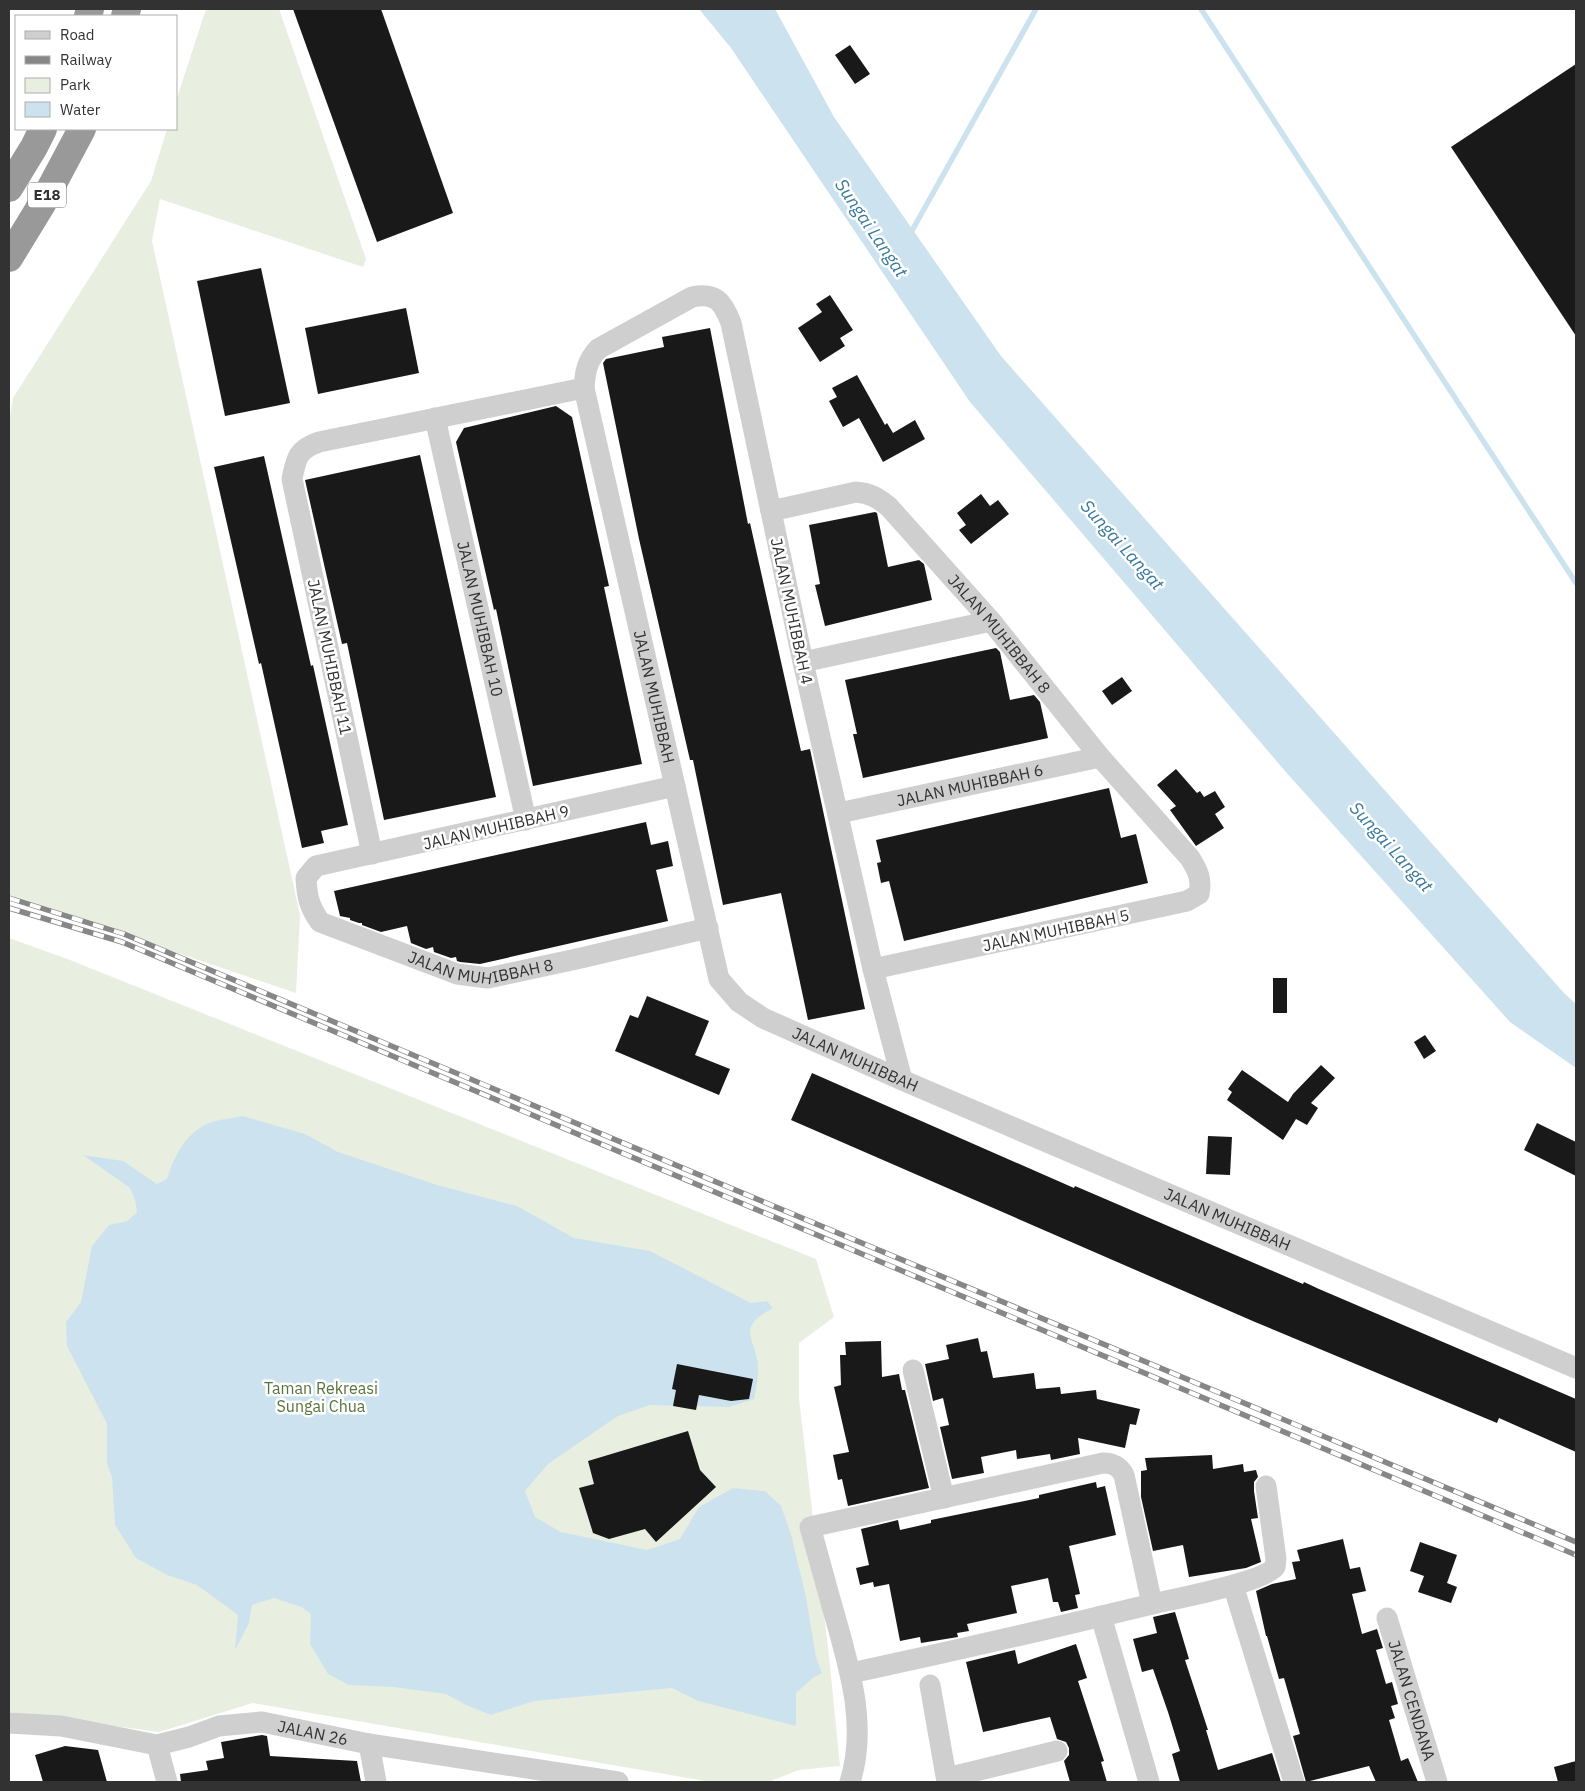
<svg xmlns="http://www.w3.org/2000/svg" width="1585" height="1791" font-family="'IBM Plex Sans',sans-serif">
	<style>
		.green { fill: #e9efe0 }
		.water { fill: #cce3ef }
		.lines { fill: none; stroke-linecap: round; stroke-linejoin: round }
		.stream { stroke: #cce3ef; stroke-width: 5.5 }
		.building { fill: #191919 }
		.street { stroke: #cfcfcf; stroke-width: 21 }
		.highway { stroke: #999; stroke-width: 28 }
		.rail-casing { stroke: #878787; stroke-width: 5.5 }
		.rail { stroke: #fff; stroke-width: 4; stroke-dasharray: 11; stroke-linecap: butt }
		.labels { text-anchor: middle; stroke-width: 5; stroke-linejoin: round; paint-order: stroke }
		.shield { fill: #fff; stroke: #707070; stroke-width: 1 }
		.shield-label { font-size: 15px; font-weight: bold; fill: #323232 }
		.street-label { font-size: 16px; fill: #323232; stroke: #fff }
		.park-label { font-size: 16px; fill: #58723c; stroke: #fff }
		.water-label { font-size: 18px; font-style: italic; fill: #397a9b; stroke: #fff }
	</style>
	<rect width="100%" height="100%" fill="#fff"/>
	<g class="green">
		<polygon points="206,9 279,9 366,259 363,267 160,199 152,241 300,915 296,993 9,896 9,422 13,398 151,181 167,129 176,129 176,101"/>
		<polygon points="9,938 70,960 816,1259 834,1317 799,1343 799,1398 829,1656 840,1766 799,1770 768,1782 711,1782 253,1703 159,1732 9,1712"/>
	</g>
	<g class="water">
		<polygon points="699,9 775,9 834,117 1001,356 1564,993 1576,1004 1576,1068 1510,1022 1285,771 970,402 731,48"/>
		<path d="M243,1116L305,1134L338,1152L437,1185L517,1206L574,1238L650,1251L751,1303L767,1301L773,1308C732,1330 759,1339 758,1371C758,1380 756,1390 754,1399L729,1407L650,1405L618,1416L548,1464L525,1491L535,1517L561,1532L647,1550L680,1539L699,1507L733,1488L765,1491L781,1506L791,1534L806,1597L816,1657L822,1673L813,1678L796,1693V1726L698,1701L672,1688L534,1701L491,1715L466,1705L446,1694L393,1687L349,1685L328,1674L310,1644L311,1614L301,1607L274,1598L252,1605L249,1623L235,1650L238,1615L197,1585L167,1575L136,1558L115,1525L112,1477L107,1464V1424L67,1346L66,1322L81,1302L92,1246L109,1225L127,1221L137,1212L135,1200L130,1188L83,1155L123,1161L157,1184L167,1179C174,1156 187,1130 212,1122C222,1119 233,1118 243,1116Z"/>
	</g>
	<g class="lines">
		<g class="stream">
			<polyline points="1201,9 1576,583"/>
			<polyline points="909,236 1036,9"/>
		</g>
	</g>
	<g class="building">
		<polygon points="293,9 381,9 453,213 377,242"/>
		<polygon points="850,45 870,74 855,84 835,55"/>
		<polygon points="1576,64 1576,336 1451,147"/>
		<polygon points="261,268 290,403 225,416 197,281"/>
		<polygon points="830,295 853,330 840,338 845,346 820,362 798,328 822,312 816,304"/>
		<polygon points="406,308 419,373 318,394 305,328"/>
		<polygon points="710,328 748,524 750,523 801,751 810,749 865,1009 808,1020 781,893 723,905 693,760 690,760 639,539 603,363 606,359 664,347 662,337"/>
		<polygon points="857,375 885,425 887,423 893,433 915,420 925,439 883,462 859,418 843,427 829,401 837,397 832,388"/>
		<polygon points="556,406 572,417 609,586 604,587 642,764 533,786 496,609 494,610 456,442 464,428"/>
		<polygon points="420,455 496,797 384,820 347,643 342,644 305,480"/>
		<polygon points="264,456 311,666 313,665 348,825 321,831 324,843 302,848 261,663 259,664 214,467"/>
		<polygon points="981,494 990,506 998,500 1009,514 971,544 959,530 966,525 957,513"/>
		<polygon points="875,512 877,513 888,567 919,560 924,564 932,600 825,626 815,585 820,584 809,525"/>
		<polygon points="996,648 1000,652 1010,700 1034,695 1040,702 1048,738 863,778 853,734 857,734 845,680"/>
		<polygon points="1122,677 1132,691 1112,705 1102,691"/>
		<polygon points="1176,769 1197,793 1200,791 1204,797 1215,791 1225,807 1215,814 1224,828 1196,846 1170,810 1176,806 1157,785"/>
		<polygon points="1109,788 1121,838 1136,834 1148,883 904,941 889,881 881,883 877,863 881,862 876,840"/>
		<polygon points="646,822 651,845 668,841 673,866 656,870 668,921 480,964 460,962 457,961 456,957 451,958 434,952 433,947 426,949 411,943 407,926 381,932 362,925 362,923 359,923 350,920 350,918 340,916 334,891"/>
		<rect x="1273" y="978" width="14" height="35"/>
		<polygon points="647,996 709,1021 695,1055 730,1069 719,1095 615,1051 630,1015 638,1018"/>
		<polygon points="1425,1035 1436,1051 1424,1059 1414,1042"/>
		<polygon points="1321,1065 1335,1078 1311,1103 1318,1108 1307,1125 1296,1119 1283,1140 1227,1100 1232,1092 1228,1089 1242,1070 1288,1102 1293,1094"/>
		<polygon points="812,1073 1074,1188 1075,1186 1110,1201 1303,1284 1304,1282 1319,1289 1576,1399 1576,1452 1499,1418 1497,1423 1255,1322 791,1120"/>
		<polygon points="1537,1123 1576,1142 1576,1176 1524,1150"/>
		<polygon points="1208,1136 1232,1137 1230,1175 1206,1174"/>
		<polygon points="978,1338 981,1352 987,1351 993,1378 1034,1373 1036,1389 1060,1387 1061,1394 1096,1390 1097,1399 1140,1409 1136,1425 1130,1424 1125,1448 1078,1438 1080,1454 1051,1460 1050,1454 1017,1459 1016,1450 981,1457 984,1473 952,1479 940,1427 949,1425 943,1398 933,1401 925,1364 949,1359 946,1345"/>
		<polygon points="881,1341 882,1377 899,1374 902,1390 905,1390 929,1488 848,1506 842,1479 838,1480 833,1455 849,1452 834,1387 841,1385 840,1355 846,1355 845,1342"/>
		<polygon points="677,1364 753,1379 749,1399 731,1401 699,1395 696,1410 673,1406 676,1390 672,1389"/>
		<polygon points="688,1431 700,1470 716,1487 656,1542 645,1529 609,1539 593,1533 579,1488 594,1484 588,1461"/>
		<polygon points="1212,1455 1213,1469 1243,1464 1244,1472 1256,1470 1258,1477 1254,1482 1254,1491 1258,1518 1251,1519 1261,1562 1246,1568 1189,1577 1183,1545 1153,1551 1141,1497 1141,1471 1147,1470 1145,1458"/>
		<polygon points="1096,1482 1097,1488 1105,1486 1116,1535 1069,1546 1080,1594 1075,1595 1078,1608 1061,1612 1058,1602 1053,1602 1048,1578 1011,1586 1017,1613 967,1624 969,1631 957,1633 958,1637 921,1643 920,1637 900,1641 889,1584 874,1587 873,1582 860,1585 856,1568 869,1565 861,1529 898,1520 900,1530 931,1523 931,1520 1039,1498 1039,1495"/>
		<polygon points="1343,1539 1350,1569 1360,1567 1366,1591 1352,1594 1362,1634 1377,1629 1383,1648 1376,1650 1386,1684 1392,1682 1398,1704 1391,1706 1395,1718 1389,1720 1401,1761 1408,1758 1418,1782 1376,1782 1369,1766 1306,1782 1293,1736 1300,1734 1284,1678 1279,1679 1267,1636 1266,1636 1256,1591 1272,1584 1296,1579 1292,1562 1300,1561 1297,1550"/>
		<polygon points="1420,1542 1457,1555 1447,1583 1457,1587 1451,1603 1418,1592 1424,1576 1410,1571"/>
		<polygon points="1175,1612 1189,1659 1185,1660 1208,1730 1206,1730 1218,1770 1272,1753 1281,1782 1180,1782 1172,1754 1180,1751 1168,1712 1153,1669 1142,1672 1133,1639 1157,1633 1153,1617"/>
		<polygon points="1076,1644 1087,1678 1078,1681 1104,1761 1101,1762 1107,1782 1070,1782 1064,1761 1069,1755 1069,1748 1066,1742 1057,1739 1050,1717 983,1732 966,1662 1015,1650 1018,1664"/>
		<polygon points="262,1735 267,1736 270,1756 357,1761 361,1782 181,1782 180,1774 208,1770 206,1761 224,1758 221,1742"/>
		<polygon points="65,1746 98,1750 107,1782 43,1782 35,1755"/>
		<polygon points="1576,1761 1576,1782 1558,1782 1554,1767"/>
	</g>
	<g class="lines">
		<g class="street">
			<path id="s1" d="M435,418L526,820"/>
			<path id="s2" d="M771,511L856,492C870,493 878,498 889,507L991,621L1100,757L1190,858C1198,871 1202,879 1199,894L1187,901L873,969"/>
			<polyline points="803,662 991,621"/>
			<path id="s3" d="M675,786L316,866L306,878C307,897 309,906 320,922L457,974L488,978L581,958L708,928"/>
			<path id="s4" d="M839,813L1100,757"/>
			<path d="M372,854L292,479C296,458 298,449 319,442L584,388"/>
			<path id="s5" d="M902,1080L873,969L803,662L731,323C723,302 716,292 692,297L598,349C587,361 585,372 584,388L719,979L739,1002L763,1018L902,1080L1576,1368"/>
			<polyline points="913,1370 944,1498"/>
			<polyline points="1233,1585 1294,1782"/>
			<polyline points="1101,1616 1149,1782"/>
			<path id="s6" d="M1387,1618L1437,1782"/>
			<path d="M851,1673C950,1652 1049,1629 1148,1605C1172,1599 1262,1583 1275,1567L1276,1559L1266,1486"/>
			<polyline points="930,1685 947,1782"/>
			<path id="s7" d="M9,1723L61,1726L157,1745L189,1737L219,1726L262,1722L369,1744L618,1782"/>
			<polyline points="369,1744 376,1782"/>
			<polyline points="157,1745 167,1782"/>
			<polyline points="947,1778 1057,1751"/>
			<path d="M850,1782C867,1728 851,1673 836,1620C827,1589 819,1558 810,1527L1103,1463C1113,1463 1119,1466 1124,1475L1152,1604"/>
		</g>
		<g class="highway">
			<polyline points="88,16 90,9"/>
			<polyline points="125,16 127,9"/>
			<polyline points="9,188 34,147 43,129"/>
			<polyline points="9,258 42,204 82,129"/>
		</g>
		<g class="rail-casing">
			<g id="rail">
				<polyline points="9,898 124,934 1576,1542"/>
				<polyline points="9,908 122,942 1576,1555"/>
			</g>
		</g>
		<use href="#rail" class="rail"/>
	</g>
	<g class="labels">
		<rect class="shield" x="28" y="182.5" width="38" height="25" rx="4"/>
		<g class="shield-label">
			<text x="47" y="200">E18</text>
		</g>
		<g class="street-label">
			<text transform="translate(792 611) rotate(78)" y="6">JALAN MUHIBBAH 4</text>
			<text dy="6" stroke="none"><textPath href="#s1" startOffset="206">JALAN MUHIBBAH 10</textPath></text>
			<text dy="6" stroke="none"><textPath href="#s2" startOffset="292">JALAN MUHIBBAH 8</textPath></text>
			<text transform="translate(330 657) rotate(78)" y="6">JALAN MUHIBBAH 11</text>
			<text dy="6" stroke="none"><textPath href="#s5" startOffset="1296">JALAN MUHIBBAH</textPath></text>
			<text dy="6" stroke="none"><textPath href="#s4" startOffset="134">JALAN MUHIBBAH 6</textPath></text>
			<text transform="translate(496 827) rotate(-13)" y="6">JALAN MUHIBBAH 9</text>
			<text transform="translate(1056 930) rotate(-12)" y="6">JALAN MUHIBBAH 5</text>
			<text dy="6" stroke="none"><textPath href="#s3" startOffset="600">JALAN MUHIBBAH 8</textPath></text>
			<text dy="6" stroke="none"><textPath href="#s5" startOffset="1746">JALAN MUHIBBAH</textPath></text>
			<text dy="6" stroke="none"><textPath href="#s5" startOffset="2151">JALAN MUHIBBAH</textPath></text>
			<text dy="6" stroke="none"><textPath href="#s6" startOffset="86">JALAN CENDANA</textPath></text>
			<text dy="6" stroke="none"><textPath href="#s7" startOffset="310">JALAN 26</textPath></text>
		</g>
		<g class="park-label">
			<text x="321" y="1394">Taman Rekreasi<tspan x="321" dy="18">Sungai Chua</tspan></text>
		</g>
		<g class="water-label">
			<text transform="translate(871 228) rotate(56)" y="6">Sungai Langat</text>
			<text transform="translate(1122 545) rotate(48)" y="6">Sungai Langat</text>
			<text transform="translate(1391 847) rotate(48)" y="6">Sungai Langat</text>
		</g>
	</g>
	<rect width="1585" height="1791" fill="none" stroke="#323232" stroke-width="20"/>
	<rect x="15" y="15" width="162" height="115" fill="#ffffff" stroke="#adadad"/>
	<rect x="25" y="31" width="25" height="8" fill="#cfcfcf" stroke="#adadad"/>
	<text x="60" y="40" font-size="15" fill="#323232">Road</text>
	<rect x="25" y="56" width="25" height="8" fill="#878787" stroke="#adadad"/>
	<text x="60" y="65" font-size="15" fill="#323232">Railway</text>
	<rect x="25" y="78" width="25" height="15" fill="#e9efe0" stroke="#adadad"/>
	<text x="60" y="90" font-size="15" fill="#323232">Park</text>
	<rect x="25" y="102" width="25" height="15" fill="#cce3ef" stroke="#adadad"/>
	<text x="60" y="115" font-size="15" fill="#323232">Water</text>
</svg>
